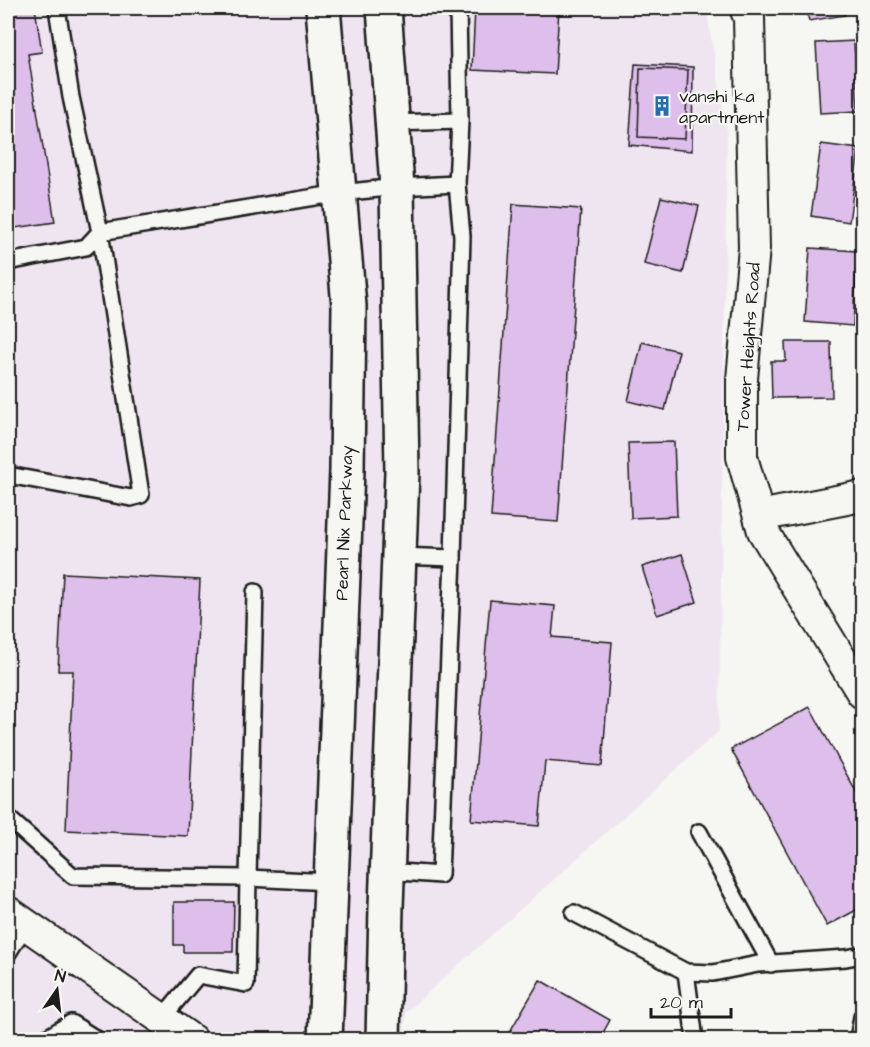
<svg xmlns="http://www.w3.org/2000/svg" width="870" height="1047" font-family="'Architects Daughter',sans-serif">
	<style>
		.built { fill: #efe5f0 }
		.building { fill: #debeea; stroke: #1c1c1c; stroke-width: 1.5 }
		.lines { fill: none; stroke-linecap: round; stroke-linejoin: round }
		.service-casing { stroke: #1c1c1c; stroke-width: 20 }
		.minor-casing { stroke: #1c1c1c; stroke-width: 34 }
		.secondary-casing { stroke: #1c1c1c; stroke-width: 38 }
		.service { stroke: #f6f6f2; stroke-width: 15 }
		.minor { stroke: #f6f6f2; stroke-width: 30 }
		.secondary { stroke: #f6f6f2; stroke-width: 33 }
		.labels { text-anchor: middle; stroke-width: 4.5; stroke-linejoin: round; paint-order: stroke }
		.poi-label { font-size: 18px; fill: #1c1c1c; stroke: #f6f6f2; text-anchor: start }
		.street-label { font-size: 18px; fill: #1c1c1c; stroke: #f6f6f2 }
	</style>
	<rect width="100%" height="100%" fill="#f6f6f2"/>
	<filter id="ink" filterUnits="userSpaceOnUse"><feTurbulence type="fractalNoise" baseFrequency=".0167" numOctaves="2"/><feDisplacementMap in="SourceGraphic" scale="12" xChannelSelector="R" yChannelSelector="G"/><feConvolveMatrix kernelMatrix="1 2 1 2 8 2 1 2 1" color-interpolation-filters="sRGB"/></filter>
	<g filter="url(#ink)">
		<polygon class="built" points="8,8 706,8 727,130 719,731 406,1012 404,1039 8,1039"/>
		<g class="building">
			<polygon points="8,8 35,8 42,52 28,54 55,222 8,229"/>
			<polygon points="475,8 559,8 555,74 472,70"/>
			<polygon points="806,8 844,8 845,15 809,21"/>
			<polygon points="854,41 858,111 820,113 816,43"/>
			<polygon points="635,64 693,67 692,151 629,145"/>
			<polygon points="640,68 688,70 685,139 638,137"/>
			<polygon points="821,144 859,149 849,222 811,216"/>
			<polygon points="661,197 699,206 683,273 644,264"/>
			<polygon points="513,204 581,209 558,522 491,517"/>
			<polygon points="810,248 857,251 853,326 805,322"/>
			<polygon points="642,342 679,351 665,410 628,401"/>
			<polygon points="785,342 831,342 832,397 772,398 771,361 786,361"/>
			<polygon points="674,442 677,516 631,518 628,443"/>
			<polygon points="682,554 697,602 657,615 642,567"/>
			<polygon points="63,573 200,580 188,836 66,830 73,671 58,671"/>
			<polygon points="490,600 555,606 552,637 612,642 602,766 545,761 539,826 471,820"/>
			<polygon points="810,707 862,803 862,907 827,926 731,749"/>
			<polygon points="174,902 234,902 233,952 183,952 183,945 174,945"/>
			<polygon points="540,980 610,1020 599,1040 505,1040"/>
		</g>
		<g class="lines">
			<g class="service-casing">
				<g id="service">
					<polyline points="392,123 460,121"/>
					<polyline points="8,262 86,247 100,232 71,97 57,8"/>
					<polyline points="8,475 131,498 141,495 100,232 340,193 397,187 457,184"/>
					<polyline points="399,556 453,558 462,236 457,184 460,121 458,8"/>
					<polyline points="8,818 73,876 248,878 330,882"/>
					<polyline points="699,832 771,964"/>
					<polyline points="387,871 440,875 453,558"/>
					<polyline points="574,913 686,972 713,973 758,964 846,958 862,955"/>
					<polyline points="8,953 26,924"/>
					<polyline points="686,972 695,1040"/>
					<polyline points="162,1018 198,975 246,984 248,878 255,592"/>
					<polyline points="43,1040 71,1023 98,1040"/>
					<polyline points="858,1040 862,1017"/>
				</g>
			</g>
			<g class="minor-casing">
				<g id="minor">
					<polyline points="745,8 749,18 754,248 742,379 742,457 763,531 862,693"/>
					<polyline points="759,516 862,496"/>
					<polyline points="8,912 192,1040"/>
				</g>
			</g>
			<g class="secondary-casing">
				<g id="secondary">
					<polyline points="323,8 349,306 347,470 325,1040"/>
					<polyline points="383,1040 386,907 402,472 397,187 384,8"/>
				</g>
			</g>
			<use href="#service" class="service"/>
			<use href="#minor" class="minor"/>
			<use href="#secondary" class="secondary"/>
		</g>
	</g>
	<defs>
		<g id="building-bare" transform="scale(1.62)"><path d="M-4-6H4V6H1V3H-1V6H-4ZM-2.5-4.3h1.7v1.8h-1.7ZM.8-4.3h1.7v1.8H.8ZM-2.5-1h1.7V.8h-1.7ZM.8-1h1.7V.8H.8Z" fill="#1f6fb2" stroke="#f6f6f2" stroke-width="2.5" paint-order="stroke"/></g>
	</defs>
	<g fill-rule="evenodd">
		<use href="#building-bare" x="662" y="106"/>
	</g>
	<g class="labels">
		<g class="poi-label">
			<text x="679" y="102">vanshi ka<tspan x="679" dy="21">apartment</tspan></text>
		</g>
		<g class="street-label">
			<text transform="translate(748 347) rotate(-86)" y="6">Tower Heights Road</text>
			<text transform="translate(344 523) rotate(-88)" y="6">Pearl Nix Parkway</text>
		</g>
	</g>
	<rect width="870" height="1047" fill="none" stroke="#f6f6f2" stroke-width="30"/>
	<rect x="15" y="15" width="840" height="1017" fill="none" stroke="#1c1c1c" stroke-width="2" filter="url(#ink)"/>
	<g transform="translate(57 990) rotate(14)" stroke="#f6f6f2" stroke-width="4.5" paint-order="stroke">
	<path d="M0-4.5L10 22L0 15L-10 22Z" fill="#1c1c1c"/>
	<text y="-9" font-size="16" font-weight="bold" text-anchor="middle" fill="#1c1c1c">N</text>
	</g>
	<path d="M651 1008v9h80v-9" fill="none" stroke="#1c1c1c" stroke-width="3"/>
	<text x="660" y="1008" font-size="18" fill="#1c1c1c" stroke="#f6f6f2" stroke-width="4.5" paint-order="stroke">20 m</text>
</svg>
